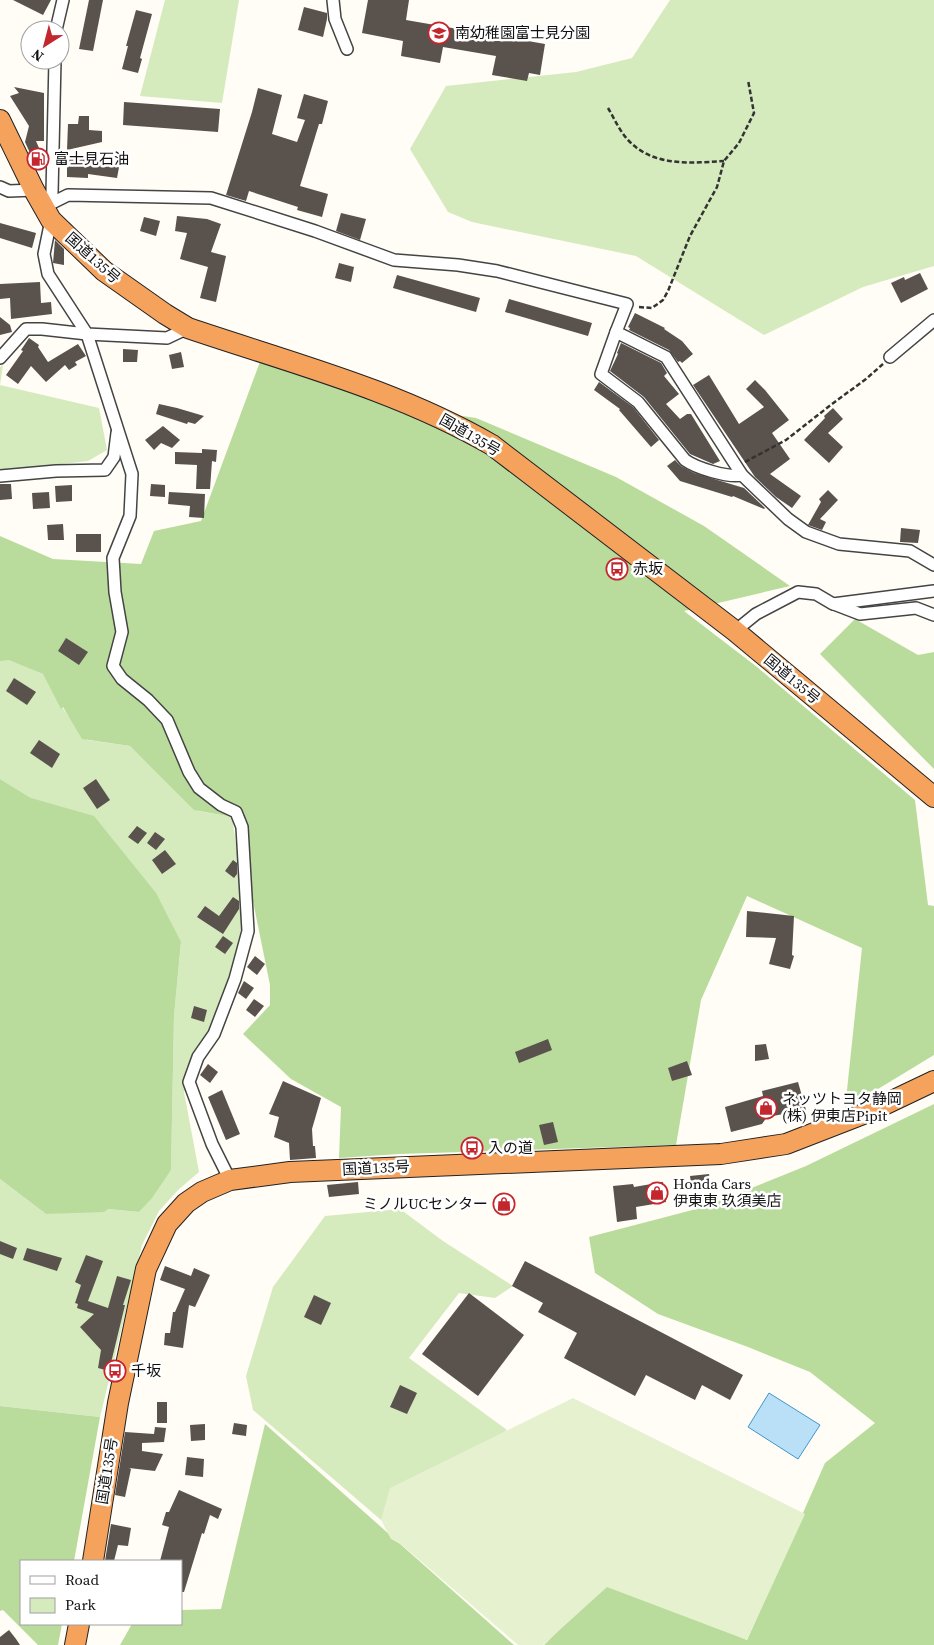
<svg xmlns="http://www.w3.org/2000/svg" width="934" height="1645" font-family="'Source Serif 4','Noto Sans JP',serif">
	<style>
		.green { fill: #d5ebbd }
		.forest { fill: #b9dc9c }
		.pitch { fill: #e6f2cf }
		.water { fill: #b9e0f7; stroke: #3f96cf }
		.building { fill: #5a524d }
		.lines { fill: none; stroke-linecap: round; stroke-linejoin: round }
		.street-casing { stroke: #444; stroke-width: 14 }
		.highway-casing { stroke: #222; stroke-width: 22 }
		.path { stroke: #333; stroke-width: 2.5; stroke-dasharray: 5 2.5; stroke-linecap: butt }
		.street { stroke: #fff; stroke-width: 11 }
		.highway { stroke: #f5a25d; stroke-width: 20 }
		.labels { text-anchor: middle; stroke-width: 5; stroke-linejoin: round; paint-order: stroke }
		.poi-label { font-size: 15px; fill: #111; stroke: #fff; text-anchor: start }
		.street-label { font-size: 15px; fill: #111; stroke: #fff }
	</style>
	<rect width="100%" height="100%" fill="#fffdf5"/>
	<g class="green">
		<polygon points="165,0 239,0 222,103 140,96"/>
		<polygon points="670,0 934,0 934,266 863,287 764,335 636,256 472,222 448,212 410,149 446,86 576,72 632,58"/>
		<polygon points="3,365 0,385 99,408 107,450 88,461 0,471 0,367"/>
		<polygon points="4,657 43,674 64,710 87,740 130,746 198,811 232,817 239,865 242,924 228,998 209,1048 184,1092 199,1172 178,1190 159,1211 142,1245 100,1417 0,1406 0,1179 46,1214 108,1209 139,1212 171,1170 174,1016 181,943 31,798 0,779 0,658"/>
		<polygon points="400,1209 443,1241 513,1286 495,1298 459,1293 409,1358 507,1430 381,1520 253,1410 246,1376 273,1287 325,1216"/>
	</g>
	<g class="forest">
		<polygon points="261,359 383,404 476,418 616,477 704,526 790,586 684,611 757,667 915,800 928,905 934,906 934,1055 845,1109 862,948 747,896 701,1000 676,1145 399,1154 339,1158 341,1107 291,1079 243,1034 270,1005 270,985 244,857 242,827 232,817 194,810 130,746 82,739 63,707 61,709 43,674 9,660 0,661 0,536 53,559 141,564 154,531 201,521"/>
		<polygon points="855,619 918,655 934,652 934,769 820,654"/>
		<polygon points="0,779 31,798 94,816 156,893 181,942 174,1016 171,1170 152,1198 139,1212 108,1209 104,1212 46,1214 0,1179"/>
		<polygon points="934,1104 934,1645 544,1645 609,1579 747,1640 825,1463 875,1423 810,1372 748,1347 658,1314 595,1273 589,1237 704,1207 806,1166"/>
		<polygon points="0,1406 100,1417 74,1561 21,1561 21,1624 62,1624 58,1645 38,1645 3,1610 0,1611"/>
		<polygon points="265,1424 514,1645 120,1645 132,1624 181,1624 181,1610 221,1609"/>
	</g>
	<polygon class="pitch" points="573,1398 805,1514 747,1640 607,1587 543,1645 518,1645 402,1545 391,1539 381,1520 390,1488"/>
	<polygon class="water" points="769,1393 820,1425 798,1459 748,1427"/>
	<g class="building">
		<polygon points="13,0 51,0 43,15"/>
		<polygon points="89,0 103,0 93,51 79,49"/>
		<polygon points="368,0 409,0 406,20 545,44 540,75 529,73 527,81 492,75 496,56 443,47 440,63 401,56 403,41 362,33"/>
		<polygon points="304,7 327,13 327,19 323,37 298,30"/>
		<polygon points="136,10 152,14 140,58 142,59 138,73 122,69 128,46 126,46"/>
		<polygon points="14,87 44,93 44,141 36,141 45,162 36,166 25,142 29,126 10,96 19,93"/>
		<polygon points="258,88 282,95 272,134 297,142 305,120 297,118 304,94 328,101 322,124 319,124 300,186 328,194 322,217 297,210 298,207 249,191 246,201 226,195 252,112"/>
		<polygon points="124,102 220,109 218,132 123,125"/>
		<polygon points="79,116 89,116 89,130 102,131 102,142 67,150 68,124 78,124"/>
		<polygon points="67,154 120,162 117,178 88,174 88,178 67,177"/>
		<polygon points="341,213 366,219 360,240 336,231"/>
		<polygon points="177,216 207,219 221,224 211,252 226,256 216,302 200,298 208,267 180,259 187,233 175,231"/>
		<polygon points="144,217 160,221 156,236 140,231"/>
		<polygon points="0,223 36,233 32,248 0,238"/>
		<polygon points="55,240 64,249 64,265 53,263"/>
		<polygon points="339,263 354,267 351,282 335,278"/>
		<polygon points="920,273 928,289 901,303 891,283 904,277 905,280"/>
		<polygon points="397,275 480,298 476,312 393,288"/>
		<polygon points="40,282 41,303 51,302 52,314 11,319 10,298 0,299 0,284"/>
		<polygon points="509,299 592,323 588,336 505,312"/>
		<polygon points="635,313 665,328 664,329 682,341 693,354 682,363 680,361 678,362 669,350 629,330 630,328 628,327"/>
		<polygon points="0,317 10,325 12,332 0,335"/>
		<polygon points="29,338 39,345 38,347 48,362 78,344 86,356 75,362 77,365 69,370 65,365 46,382 31,366 18,384 6,375 23,351 21,350"/>
		<polygon points="621,343 661,363 667,373 664,376 679,394 666,404 680,419 687,414 691,414 720,461 713,464 690,454 644,397 610,371 618,354 617,353"/>
		<polygon points="123,349 138,350 137,362 123,362"/>
		<polygon points="181,352 184,367 172,369 169,355"/>
		<polygon points="709,375 739,424 764,407 746,389 755,380 765,390 789,420 772,433 790,459 770,474 801,496 792,508 776,497 755,477 693,385"/>
		<polygon points="599,382 633,407 659,440 651,447 619,410 620,409 594,390"/>
		<polygon points="159,404 177,408 204,416 195,424 188,422 187,424 156,414"/>
		<polygon points="833,408 843,419 828,433 843,447 829,463 804,440 825,418 824,416"/>
		<polygon points="163,426 180,440 172,448 161,443 154,450 145,440"/>
		<polygon points="202,449 217,450 216,462 212,461 210,489 196,489 197,465 175,464 175,452 202,453"/>
		<polygon points="675,460 681,466 694,473 744,488 765,508 764,509 733,496 732,497 680,481 667,466"/>
		<polygon points="0,484 11,484 12,499 0,500"/>
		<polygon points="151,484 165,485 165,497 150,496"/>
		<polygon points="72,485 72,501 56,502 55,486"/>
		<polygon points="828,490 838,500 820,519 826,522 822,530 808,525 821,502 819,499"/>
		<polygon points="49,492 50,508 33,509 32,493"/>
		<polygon points="169,492 205,494 204,518 189,517 190,506 168,504"/>
		<polygon points="63,524 64,540 48,540 47,525"/>
		<polygon points="901,528 920,530 918,543 900,542"/>
		<rect x="76" y="534" width="25" height="18"/>
		<polygon points="66,638 88,652 79,665 58,651"/>
		<polygon points="14,678 36,692 27,705 6,691"/>
		<polygon points="39,740 60,754 52,768 30,753"/>
		<polygon points="96,779 110,800 97,809 83,788"/>
		<polygon points="137,826 147,833 138,844 128,837"/>
		<polygon points="155,832 165,839 156,850 147,843"/>
		<polygon points="165,850 176,864 162,874 152,860"/>
		<polygon points="233,860 237,863 237,874 234,878 225,871"/>
		<polygon points="233,897 239,901 239,909 223,934 197,917 205,906 219,916"/>
		<polygon points="747,911 794,916 792,955 794,956 790,969 769,964 776,938 746,937"/>
		<polygon points="223,936 233,943 225,954 215,947"/>
		<polygon points="255,956 265,964 257,975 247,967"/>
		<polygon points="244,981 254,988 246,999 238,993"/>
		<polygon points="254,999 264,1006 255,1017 246,1010"/>
		<polygon points="194,1006 207,1010 204,1022 191,1018"/>
		<polygon points="548,1039 552,1050 519,1063 515,1052"/>
		<polygon points="766,1044 769,1059 755,1061 755,1045"/>
		<polygon points="687,1061 692,1075 672,1081 668,1068"/>
		<polygon points="208,1064 218,1072 210,1083 200,1075"/>
		<polygon points="283,1081 321,1098 312,1129 313,1146 315,1146 316,1158 290,1160 289,1143 274,1137 279,1117 269,1114"/>
		<polygon points="798,1082 806,1110 767,1117 762,1124 731,1132 725,1107 763,1096 762,1091"/>
		<polygon points="222,1090 240,1134 226,1140 208,1097"/>
		<polygon points="553,1122 558,1142 544,1145 539,1125"/>
		<polygon points="709,1174 711,1188 692,1191 690,1176"/>
		<polygon points="358,1182 359,1194 329,1197 327,1185"/>
		<polygon points="663,1182 666,1202 636,1207 637,1219 617,1222 613,1186 633,1184 634,1187"/>
		<polygon points="0,1241 17,1248 13,1259 0,1254"/>
		<polygon points="27,1248 62,1258 57,1271 23,1260"/>
		<polygon points="86,1255 103,1261 88,1301 108,1308 117,1276 131,1280 123,1305 125,1305 109,1371 98,1368 101,1350 80,1327 94,1314 77,1308 78,1304 75,1303 81,1285 75,1282"/>
		<polygon points="525,1261 743,1375 730,1400 702,1385 695,1400 646,1375 635,1396 564,1358 577,1333 538,1312 543,1303 512,1286"/>
		<polygon points="165,1266 191,1276 194,1268 210,1275 195,1307 189,1305 183,1348 164,1345 165,1333 170,1333 173,1312 175,1312 185,1289 160,1280"/>
		<polygon points="469,1293 524,1335 478,1396 422,1354"/>
		<polygon points="314,1295 331,1303 321,1325 304,1317"/>
		<polygon points="400,1385 417,1393 407,1414 390,1407"/>
		<rect x="157" y="1402" width="10" height="21"/>
		<polygon points="234,1423 247,1425 246,1436 232,1434"/>
		<polygon points="205,1424 205,1440 191,1441 190,1425"/>
		<polygon points="155,1427 166,1428 164,1442 142,1443 142,1451 163,1454 155,1471 129,1468 131,1469 125,1497 115,1495 125,1432 154,1434"/>
		<polygon points="187,1457 204,1459 203,1477 185,1475"/>
		<polygon points="179,1490 222,1509 218,1519 210,1515 204,1534 202,1533 184,1592 181,1592 181,1561 160,1561 169,1527 162,1525 166,1512 169,1512"/>
		<polygon points="111,1524 131,1528 128,1546 118,1545 114,1561 105,1561"/>
		<polygon points="9,1630 16,1639 20,1645 0,1645 0,1637"/>
	</g>
	<g class="lines">
		<g class="street-casing">
			<g id="street">
				<polyline points="333,0 335,19 347,49"/>
				<polyline points="56,30 63,0"/>
				<polyline points="0,187 9,191 34,190"/>
				<polyline points="44,206 52,193 55,60"/>
				<polyline points="44,207 68,195 211,198 315,231 394,260 458,265 497,271 627,304 616,332 666,357 742,475 788,519 806,532 839,544 910,551 934,565"/>
				<polyline points="51,220 44,254 48,274 87,334 132,474 130,516 113,558 115,592 122,632 113,666 122,679 148,700 167,720 189,772 199,788 221,805 236,812 242,827 248,931 235,979 214,1034 198,1057 189,1082 212,1144 230,1180"/>
				<path d="M616,332L601,374L638,402L685,460C696,468 728,478 742,475"/>
				<polyline points="890,357 934,320"/>
				<polyline points="0,358 26,329 42,329 87,334 167,338 188,328"/>
				<polyline points="0,476 56,471 105,470 114,457 117,433"/>
				<polyline points="834,604 860,614 916,608 934,615"/>
				<polyline points="735,631 756,614 798,592 816,594 833,604 934,591"/>
			</g>
		</g>
		<g class="highway-casing">
			<g id="highway">
				<path d="M0,120L34,190L51,220L104,271L165,314L188,328C291,363 397,390 492,445L735,631L934,797"/>
				<polyline points="93,1561 118,1403 146,1269 167,1224 186,1203 202,1192 230,1180 290,1172 721,1154 786,1144 871,1111 934,1081"/>
				<polyline points="75,1645 79,1624"/>
			</g>
		</g>
		<g class="path">
			<path d="M608,108C614,118 620,132 629,141C654,167 691,163 724,161"/>
			<polyline points="639,307 652,308 663,300 668,291 690,236 717,187 724,161 739,143 754,113 748,80"/>
			<polyline points="745,462 786,440 832,404 866,379 883,364"/>
		</g>
		<use href="#street" class="street"/>
		<use href="#highway" class="highway"/>
	</g>
	<defs>
		<g id="school-ring" transform="scale(1.125)"><circle r="9.5" fill="#fff" stroke="#c4262e" stroke-width="1.5"/><path d="M0-5L7-2L0 1L-7-2ZM-4 1L0 2.5L4 1V4Q0 6-4 4Z" fill="#c4262e"/></g>
		<g id="fuel-ring" transform="scale(1.125)"><circle r="9.5" fill="#fff" stroke="#c4262e" stroke-width="1.5"/><path d="M-5.5-6h7V0h2V4h1.3V-2.5L3-4.5l.8-.8L6-3V5H2.5V1h-1V6h-7ZM-4.2-4.7v3.2H.2V-4.7Z" fill="#c4262e"/></g>
		<g id="bus-ring" transform="scale(1.125)"><circle r="9.5" fill="#fff" stroke="#c4262e" stroke-width="1.5"/><path d="M-5-6H5V4H4V6H2V4H-2V6H-4V4H-5ZM-3.5-4V0h7V-4ZM-3.5 1.2v1.5H-2V1.2ZM2 1.2v1.5H3.5V1.2Z" fill="#c4262e"/></g>
		<g id="shop-ring" transform="scale(1.125)"><circle r="9.5" fill="#fff" stroke="#c4262e" stroke-width="1.5"/><path d="M-5-2.5h2.3a2.7 3.5 0 0 1 5.4 0H5L5.5 6h-11ZM-1.5-2.5h3a1.5 2.3 0 0 0-3 0Z" fill="#c4262e"/></g>
	</defs>
	<g fill-rule="evenodd">
		<use href="#school-ring" x="439" y="33"/>
		<use href="#fuel-ring" x="38" y="159"/>
		<use href="#bus-ring" x="617" y="569"/>
		<use href="#shop-ring" x="766" y="1108"/>
		<use href="#bus-ring" x="472" y="1148"/>
		<use href="#shop-ring" x="657" y="1193"/>
		<use href="#shop-ring" x="504" y="1204"/>
		<use href="#bus-ring" x="115" y="1371"/>
	</g>
	<g class="labels">
		<g class="poi-label">
			<text x="455" y="38">南幼稚園富士見分園</text>
			<text x="54" y="164">富士見石油</text>
			<text x="633" y="574">赤坂</text>
			<text x="782" y="1104">ネッツトヨタ静岡<tspan x="782" dy="17">(株) 伊東店Pipit</tspan></text>
			<text x="488" y="1153">入の道</text>
			<text x="673" y="1189">Honda Cars<tspan x="673" dy="17">伊東東 玖須美店</tspan></text>
			<text x="488" y="1209" text-anchor="end">ミノルUCセンター</text>
			<text x="131" y="1376">千坂</text>
		</g>
		<g class="street-label">
			<text transform="translate(93 258) rotate(42)" y="5">国道135号</text>
			<text transform="translate(470 435) rotate(30)" y="5">国道135号</text>
			<text transform="translate(792 679) rotate(40)" y="5">国道135号</text>
			<text transform="translate(376 1168) rotate(-3)" y="5">国道135号</text>
			<text transform="translate(107 1471) rotate(-81)" y="5">国道135号</text>
		</g>
	</g>
	<rect x="20" y="1560" width="162" height="65" fill="#ffffff" stroke="#a0a0a0"/>
	<rect x="30" y="1576" width="25" height="8" fill="#ffffff" stroke="#a0a0a0"/>
	<text x="65" y="1585" font-size="15" fill="#111111">Road</text>
	<rect x="30" y="1598" width="25" height="15" fill="#d5ebbd" stroke="#a0a0a0"/>
	<text x="65" y="1610" font-size="15" fill="#111111">Park</text>
	<g transform="translate(45 45) rotate(216)"><circle r="24" fill="#ffffff" stroke="#a0a0a0"/>
	<path d="M0-4L9 19L0 12L-9 19Z" fill="#c4262e"/>
	<text y="-8" font-size="14" font-weight="bold" text-anchor="middle" fill="#111111">N</text>
	</g>
</svg>
